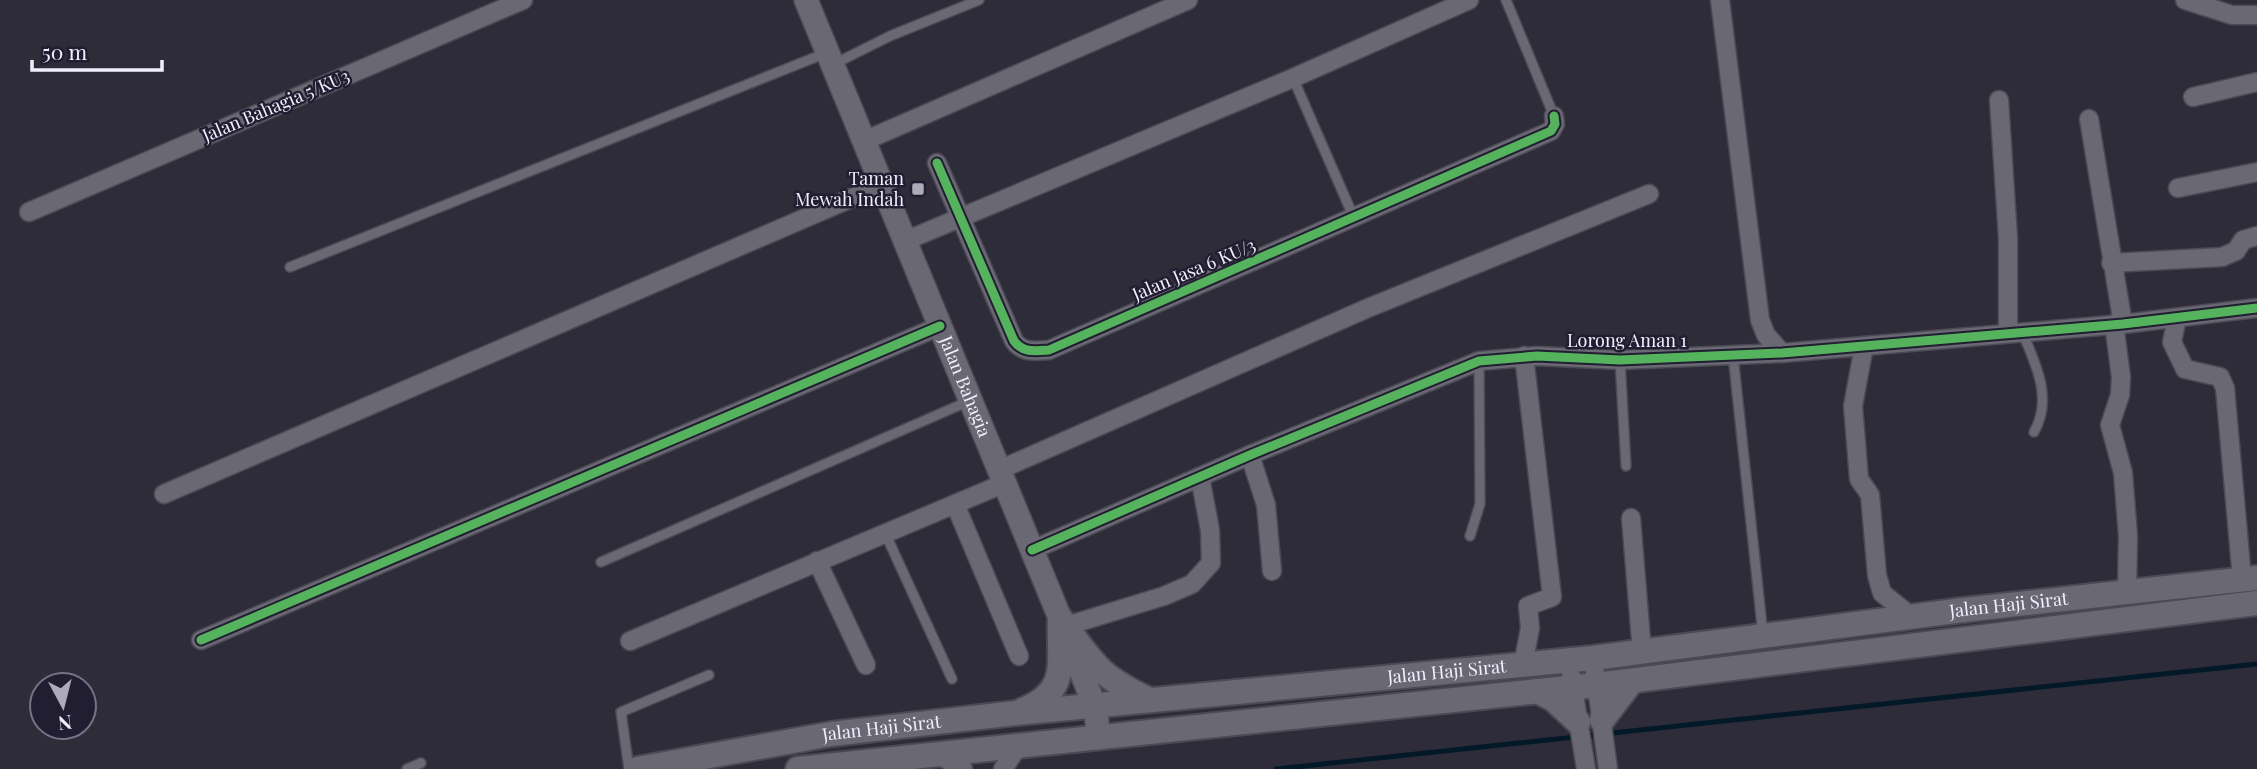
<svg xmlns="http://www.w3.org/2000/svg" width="2257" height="769" font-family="'Playfair Display',serif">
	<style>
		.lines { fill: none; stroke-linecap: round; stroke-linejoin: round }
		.stream { stroke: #041928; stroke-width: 5 }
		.service-casing { stroke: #4b4954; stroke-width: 12 }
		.minor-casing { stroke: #4b4954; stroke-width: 21 }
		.tertiary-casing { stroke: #4b4954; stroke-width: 26 }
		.secondary-casing { stroke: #4b4954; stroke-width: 28 }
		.service { stroke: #6a6873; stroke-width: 9 }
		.minor { stroke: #6a6873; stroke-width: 18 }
		.tertiary { stroke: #6a6873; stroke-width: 23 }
		.secondary { stroke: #6a6873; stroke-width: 24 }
		.cycleway-casing { stroke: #211e32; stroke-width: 13 }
		.cycleway { stroke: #56b35d; stroke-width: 9 }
		.poi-dot { fill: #adabb9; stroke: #211e32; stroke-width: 2.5 }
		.labels { text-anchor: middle; stroke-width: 5; stroke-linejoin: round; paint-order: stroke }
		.street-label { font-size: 18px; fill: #f1effe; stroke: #211e32 }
		.poi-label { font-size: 18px; fill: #f1effe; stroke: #211e32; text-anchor: end }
	</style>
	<rect width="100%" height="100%" fill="#2e2c38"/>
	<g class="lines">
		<polyline class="stream" points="1276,769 2257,664"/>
		<g class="service-casing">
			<g id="service">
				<polyline points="1506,0 1554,116"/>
				<polyline points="834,64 890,36 979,0"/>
				<polyline points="1293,78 1354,218"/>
				<polyline points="290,267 826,53"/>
				<path d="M2022,332C2036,364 2053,399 2034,432"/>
				<polyline points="1733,355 1763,635"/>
				<polyline points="1620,360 1626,466"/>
				<polyline points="885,533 952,679"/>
				<polyline points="1470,536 1480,504 1479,361"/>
				<polyline points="601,562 969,401"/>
				<polyline points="407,769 421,763"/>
				<polyline points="629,769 621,712 709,675"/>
			</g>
		</g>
		<g class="minor-casing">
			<g id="minor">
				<polyline points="1720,0 1760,320 1766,335 1782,353"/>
				<polyline points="2185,0 2232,15 2257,15"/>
				<polyline points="2193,97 2257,82"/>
				<polyline points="1999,100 2008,238 2008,333"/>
				<polyline points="2089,119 2123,324"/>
				<polyline points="864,141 1188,0"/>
				<path d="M937,163L1014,341C1023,353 1034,351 1049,350L1551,131L1555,124L1554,116"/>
				<polyline points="2178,188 2257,172"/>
				<polyline points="29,212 523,0"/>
				<polyline points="905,241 1293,78 1469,0"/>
				<polyline points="2111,263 2222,257 2236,251 2243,240 2257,236"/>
				<polyline points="2177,318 2172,342 2185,369 2220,377 2225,388 2242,579"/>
				<polyline points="2114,324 2121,377 2120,395 2110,425 2123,473 2128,536 2127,592"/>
				<polyline points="1864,346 1853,406 1859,479 1870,495 1877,575 1882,593 1912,617"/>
				<polyline points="1250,455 1266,505 1272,571"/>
				<polyline points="999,470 1368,308 1649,194"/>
				<polyline points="164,494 882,185"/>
				<polyline points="955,504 1019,656"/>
				<polyline points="1631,518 1642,652"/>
				<polyline points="1032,550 1250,455 1479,361 1537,356 1620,360 1782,353 2123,324 2257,308"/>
				<polyline points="817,561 866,665"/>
				<polyline points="1066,626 1164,596 1192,584 1211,563 1210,530 1200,477"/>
				<polyline points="201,640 940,326"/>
				<polyline points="630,641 1005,483"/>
				<polyline points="1593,658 1608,769"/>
				<polyline points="1523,665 1530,628 1528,606 1552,597 1524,356"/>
				<polyline points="1571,676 1586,769"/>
				<polyline points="937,754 963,769"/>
				<polyline points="1003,769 1019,745"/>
			</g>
		</g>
		<g class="tertiary-casing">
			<g id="tertiary">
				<path id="s1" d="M806,0L1060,618L1095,707L1099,738"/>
			</g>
		</g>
		<g class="secondary-casing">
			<g id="secondary">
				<path d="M1060,618C1093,663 1098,676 1150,700"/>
				<polyline points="1537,691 1553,699 1578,722"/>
				<path d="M1023,710C1071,690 1058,663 1060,618"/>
				<polyline points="1602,720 1632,681"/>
				<path id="s2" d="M637,769L831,734L1016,713L1593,658L1963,610L2257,578"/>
				<polyline points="798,769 1596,685 2257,603"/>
			</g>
		</g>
		<use href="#service" class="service"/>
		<use href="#minor" class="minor"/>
		<use href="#tertiary" class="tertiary"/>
		<use href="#secondary" class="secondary"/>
		<g class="cycleway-casing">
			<g id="cycleway">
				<path d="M937,163L1014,341C1023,353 1034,351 1049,350L1551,131L1555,124L1554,116"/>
				<polyline points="1032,550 1250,455 1479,361 1537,356 1620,360 1782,353 2123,324 2257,308"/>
				<polyline points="201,640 940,326"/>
			</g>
		</g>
		<use href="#cycleway" class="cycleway"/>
	</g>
	<rect class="poi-dot" x="911" y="182" width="14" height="14" rx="3.5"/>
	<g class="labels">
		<g class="street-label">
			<text transform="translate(276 106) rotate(-23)" y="6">Jalan Bahagia 5/KU3</text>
			<text transform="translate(1194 270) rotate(-23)" y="6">Jalan Jasa 6 KU/3</text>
			<text x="1627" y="347">Lorong Aman 1</text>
			<text dy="6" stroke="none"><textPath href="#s1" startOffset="418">Jalan Bahagia</textPath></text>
			<text dy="6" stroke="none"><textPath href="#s2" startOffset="1382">Jalan Haji Sirat</textPath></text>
			<text dy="6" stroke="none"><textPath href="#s2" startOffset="816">Jalan Haji Sirat</textPath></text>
			<text dy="6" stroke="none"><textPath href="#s2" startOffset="248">Jalan Haji Sirat</textPath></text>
		</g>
		<g class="poi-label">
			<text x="904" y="185">Taman<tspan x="904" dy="21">Mewah Indah</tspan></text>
		</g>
	</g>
	<g transform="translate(63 706) rotate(173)"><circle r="33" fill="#211e32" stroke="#747284" stroke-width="2"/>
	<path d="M0-5L12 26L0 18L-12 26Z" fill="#adabb9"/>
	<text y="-10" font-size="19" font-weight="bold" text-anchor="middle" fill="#f1effe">N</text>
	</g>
	<path d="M32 60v10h130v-10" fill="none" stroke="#f1effe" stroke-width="3.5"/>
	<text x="42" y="60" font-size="21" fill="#f1effe" stroke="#211e32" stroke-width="5" paint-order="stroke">50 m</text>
</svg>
